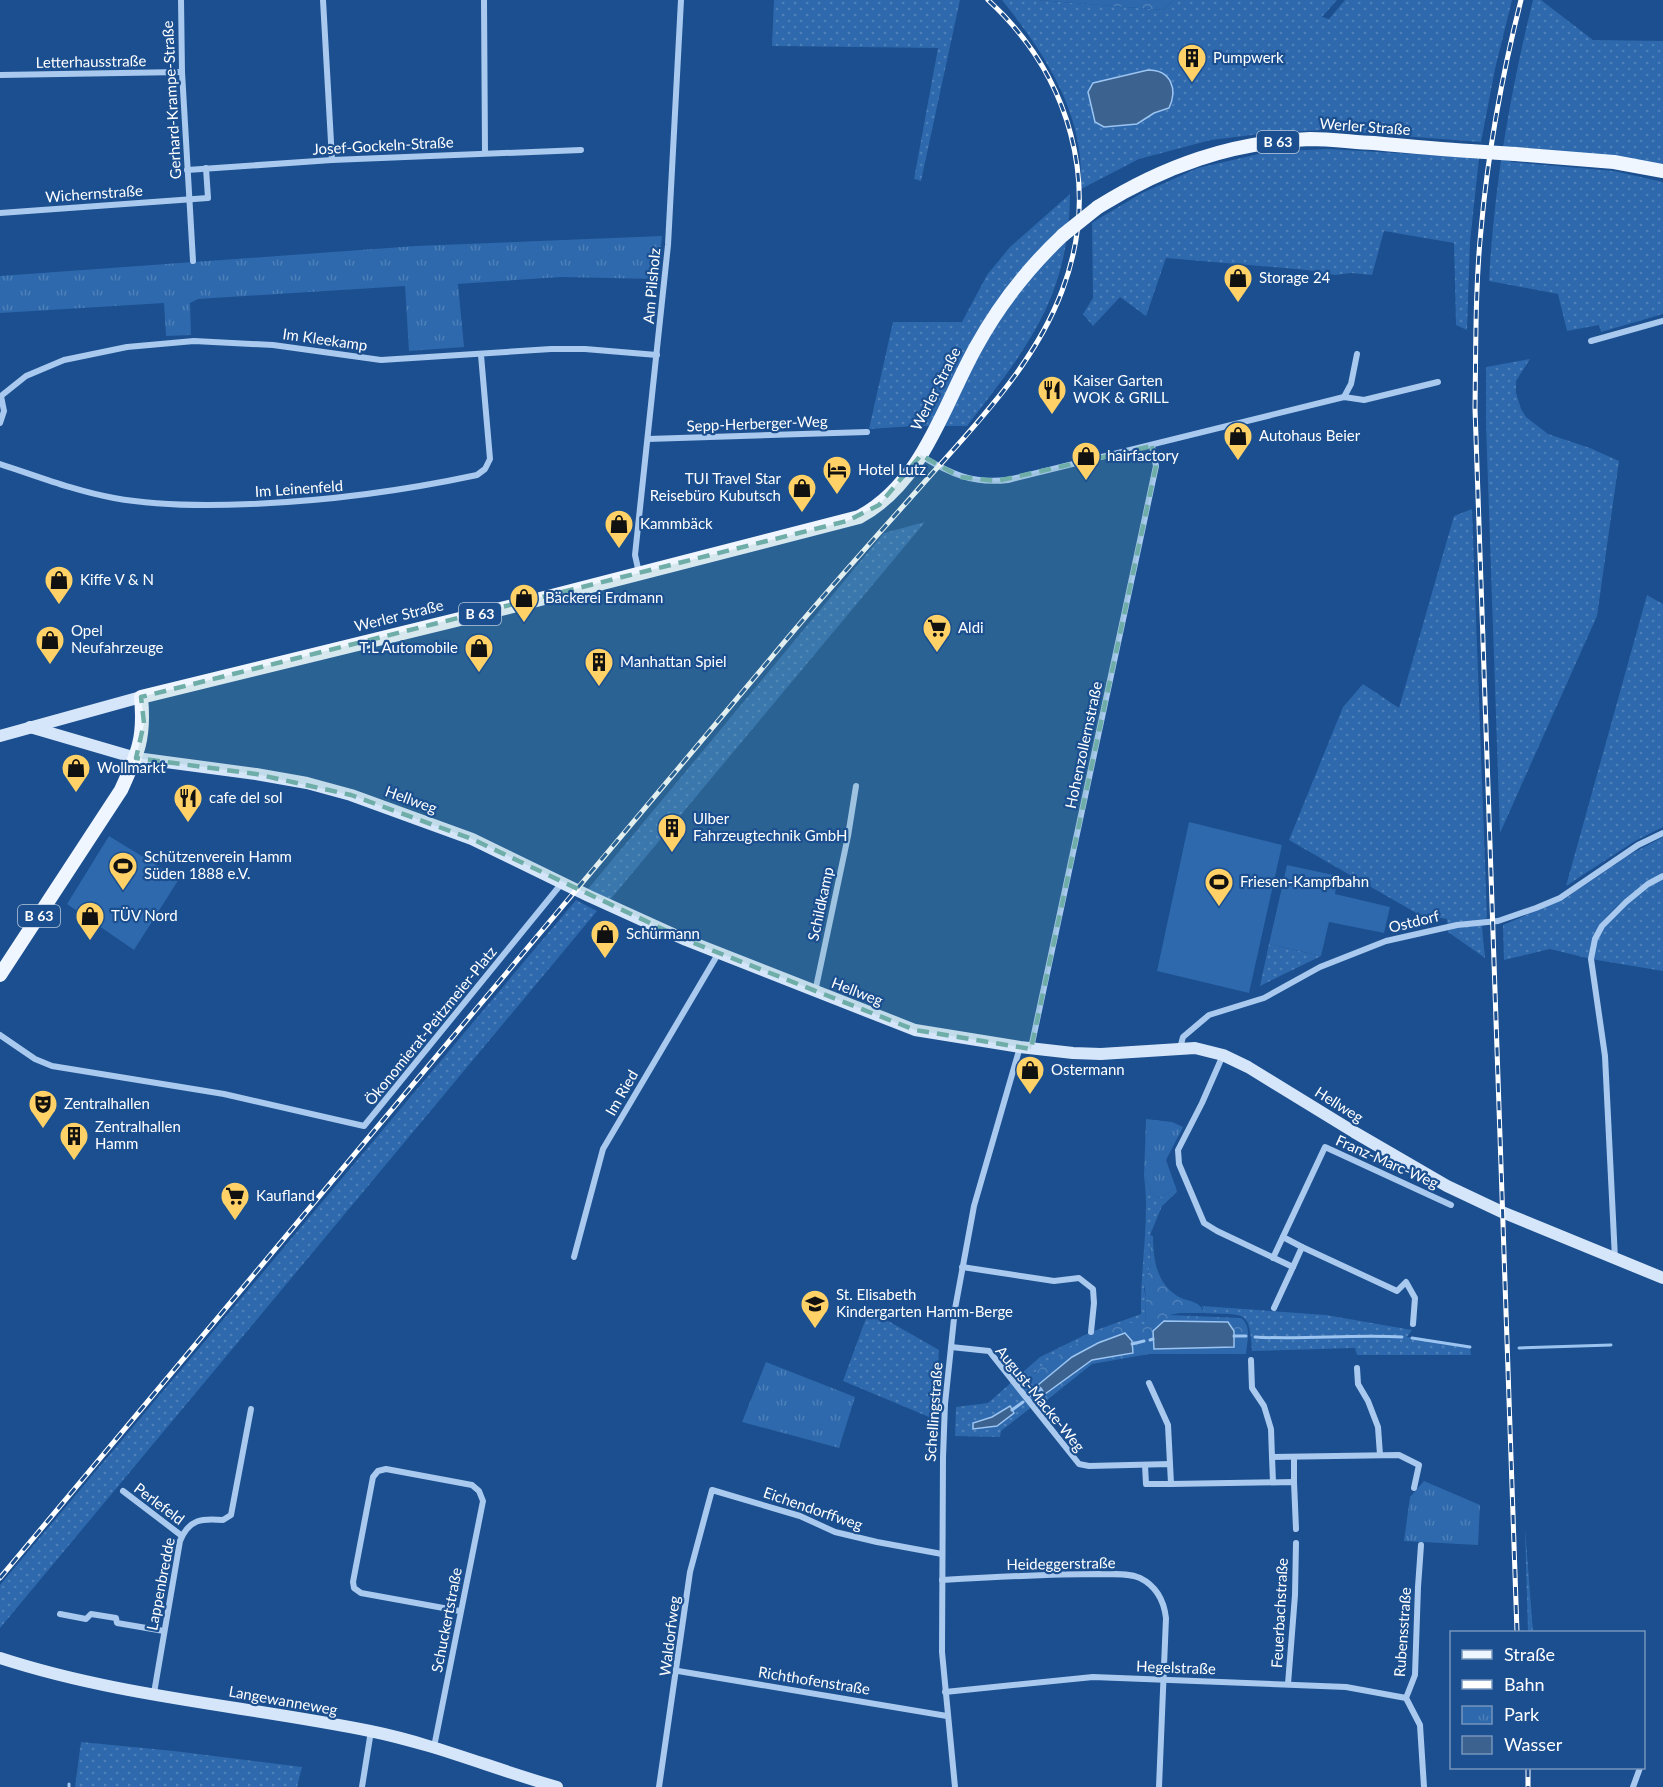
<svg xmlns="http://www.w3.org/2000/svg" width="1663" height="1787" font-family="Lato,sans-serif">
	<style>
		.grass { fill: url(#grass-dots) }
		.forest { fill: url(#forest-crowns) }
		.park { fill: url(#park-tufts) }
		.pitch { fill: #2e69ad }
		.water { fill: #3c6290; stroke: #9cc4f0; stroke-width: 1.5 }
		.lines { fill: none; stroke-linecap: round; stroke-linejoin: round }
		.stream { stroke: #9cc4f0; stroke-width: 3 }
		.street { stroke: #a9c9ee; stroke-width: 6 }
		.secondary { stroke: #d6e6fa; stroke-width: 12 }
		.primary { stroke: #f0f6ff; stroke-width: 14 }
		.rail-casing { stroke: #fff; stroke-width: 5 }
		.rail { stroke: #1b4f8f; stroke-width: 3; stroke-dasharray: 9; stroke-linecap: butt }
		.primary-bridge { stroke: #f0f6ff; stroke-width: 14 }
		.marked { fill: #6fada8; fill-opacity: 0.2; stroke: #6fada8; stroke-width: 4.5; stroke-dasharray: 12 8; stroke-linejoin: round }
		.labels { text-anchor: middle; stroke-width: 4.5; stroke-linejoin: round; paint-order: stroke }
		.shield { fill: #1b4f8f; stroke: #bbcadd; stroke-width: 1.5 }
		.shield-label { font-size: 14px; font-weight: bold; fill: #fff }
		.poi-label { font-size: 15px; fill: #fff; stroke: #1b4f8f; text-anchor: start }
		.street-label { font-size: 15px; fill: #fff; stroke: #1b4f8f }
	</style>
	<defs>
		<pattern id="grass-dots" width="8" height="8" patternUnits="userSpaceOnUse" patternTransform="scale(1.5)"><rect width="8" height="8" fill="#2e69ad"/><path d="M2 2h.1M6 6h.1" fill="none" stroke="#4d80b9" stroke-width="1.8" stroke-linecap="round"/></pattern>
		<pattern id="forest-crowns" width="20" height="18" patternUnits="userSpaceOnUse" patternTransform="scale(1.5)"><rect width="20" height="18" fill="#2e69ad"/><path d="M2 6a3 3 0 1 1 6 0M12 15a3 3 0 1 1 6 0" fill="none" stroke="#4d80b9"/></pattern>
		<pattern id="park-tufts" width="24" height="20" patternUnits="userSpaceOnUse" patternTransform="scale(1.5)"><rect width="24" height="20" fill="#2e69ad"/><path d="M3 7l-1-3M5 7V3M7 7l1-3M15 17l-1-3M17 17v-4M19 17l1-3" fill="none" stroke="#4d80b9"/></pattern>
	</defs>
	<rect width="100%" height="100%" fill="#1b4f8f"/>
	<g class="grass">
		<polygon points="774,0 960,0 921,181 914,179 938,48 772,46"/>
		<path d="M1002,0H1038L1163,10L1173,0H1337L1322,17L1329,19L1345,0H1512L1495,69L1481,142L1324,130L1268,133L1211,140L1139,159L1081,189C1081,178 1081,167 1080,157C1074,97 1038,45 1002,0Z"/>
		<path d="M1533,0H1541L1593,40L1663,41V167L1513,151L1511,162L1614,171L1663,182V314L1601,332L1599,325L1567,331L1558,294L1489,281C1494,186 1510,93 1533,0Z"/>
		<polygon points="1328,149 1479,158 1470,242 1467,330 1456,325 1454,243 1384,231 1372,275 1351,273 1335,275 1307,270 1166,258 1146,316 1120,297 1093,326 1083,314 1093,298 1092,223 1098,219 1142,193 1198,168 1267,152"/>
		<path d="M1070,194C1069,298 1027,348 967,426H914L869,429L893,322H962L987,275L1010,247Z"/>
		<polygon points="1530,359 1516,381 1516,393 1521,409 1526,417 1548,434 1590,448 1619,461 1597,616 1500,833 1486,424 1486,367"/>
		<polygon points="1472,509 1487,917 1482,927 1485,958 1448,932 1447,919 1418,914 1289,840 1343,707 1363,684 1399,708 1454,516"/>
		<polygon points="925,522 609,901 588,889 884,533"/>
		<polygon points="1647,595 1663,604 1663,827 1635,841 1566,886"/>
		<path d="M1663,837V874C1637,888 1586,922 1592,955C1593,949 1593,943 1596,937C1607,913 1639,888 1663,879V971L1591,959L1550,949L1504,960L1503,925L1566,898L1629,855Z"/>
		<polygon points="576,900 597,911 0,1628 0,1585"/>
		<polygon points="1269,944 1321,956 1260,986"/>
		<path d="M1144,1176L1153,1196L1159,1198L1176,1188L1177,1192L1162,1206L1150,1235L1151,1264L1146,1277L1144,1289L1146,1297L1145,1326C1119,1312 1056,1358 1034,1373L1033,1406L1001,1431L1000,1437L955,1436L956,1407L988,1403L1040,1357L1091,1332L1141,1314C1140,1268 1150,1221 1144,1176Z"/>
		<path d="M1202,1306L1326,1315L1412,1330L1407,1337L1470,1347L1471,1355H1357L1355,1348L1252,1351C1250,1307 1243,1316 1204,1313Z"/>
		<polygon points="869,1310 939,1350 934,1419 843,1381"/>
		<polygon points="1525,1528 1533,1632 1528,1632"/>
		<polygon points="81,1742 174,1751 302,1767 297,1787 75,1787"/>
	</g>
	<g class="forest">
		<polygon points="1038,0 1173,0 1163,10"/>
		<path d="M1150,1235L1153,1236C1153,1260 1157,1286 1181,1298C1191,1302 1200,1301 1204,1313H1180L1169,1315L1241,1318C1252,1326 1247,1341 1246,1354H1149L1092,1364L1036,1409L1021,1389C1026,1384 1030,1377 1036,1372C1058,1354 1118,1313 1145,1325L1146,1297L1144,1283L1151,1264Z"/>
	</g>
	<g class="park">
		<polygon points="662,236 657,279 561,277 458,284 464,347 409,351 405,286 198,299 190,303 191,335 166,336 164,303 0,313 0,276 416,246"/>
		<polygon points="1146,1119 1172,1122 1183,1127 1166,1160 1176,1188 1159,1198 1153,1196 1144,1176"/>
		<polygon points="766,1362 855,1397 839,1448 742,1422"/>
		<polygon points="1424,1481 1480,1505 1478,1545 1404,1541 1410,1497"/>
	</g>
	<g class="pitch">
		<polygon points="1189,822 1282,845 1249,993 1157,971"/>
		<polygon points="109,836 179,879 134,950 67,904"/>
		<polygon points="1287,865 1338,876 1335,894 1390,907 1384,933 1329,922 1321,956 1269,944"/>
	</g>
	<g class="water">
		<path d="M1148,70C1171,70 1178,89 1169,108L1154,113L1137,124L1104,127L1095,122L1088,92L1093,83Z"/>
		<polygon points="1164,1321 1228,1322 1234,1331 1234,1347 1154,1349 1153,1331"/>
		<polygon points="1125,1333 1132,1341 1133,1353 1092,1360 1045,1394 1038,1385 1072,1357 1098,1343"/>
		<polygon points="1010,1406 1014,1413 997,1426 973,1429 973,1423 992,1417"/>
	</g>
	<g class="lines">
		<g class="stream">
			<polyline points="1234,1336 1246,1336"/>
			<path d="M1255,1337C1304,1340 1353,1334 1402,1337"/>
			<polyline points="1412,1338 1470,1347"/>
			<polyline points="1150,1340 1153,1339"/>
			<polyline points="1132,1344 1144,1341"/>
			<polyline points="1519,1348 1611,1345"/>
			<polyline points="1031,1396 1041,1389"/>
			<polyline points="1012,1410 1023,1402"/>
			<polyline points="69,1787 69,1784"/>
		</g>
		<g class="street">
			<polyline points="181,0 182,72 193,261"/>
			<polyline points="323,0 332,160"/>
			<polyline points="484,0 485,152"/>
			<polyline points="0,75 182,72"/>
			<polyline points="187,170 332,160 581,150"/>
			<polyline points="0,213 208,198 206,168"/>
			<polyline points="1591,341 1663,321"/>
			<polyline points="1,396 26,376 64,360 127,347 194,341 273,345 381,360 551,349 585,349 657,355"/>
			<polyline points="1344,397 1351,384 1357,354"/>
			<polyline points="0,423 4,411 1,396"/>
			<polyline points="648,439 867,432"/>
			<path d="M921,456C951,474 972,484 1008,480L1344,397L1364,400L1438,382"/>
			<path d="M0,464C37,476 75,491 114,498C158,506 206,506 251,504C327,501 402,491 477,475L485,469L490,459L481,355"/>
			<polyline points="639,573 635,555 668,245 681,0"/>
			<polyline points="815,992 848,836 856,786"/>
			<polyline points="0,1035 35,1059 52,1066 224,1094 364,1126 562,883"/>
			<polyline points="1031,1048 1156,466 1152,446"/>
			<polyline points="1180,1048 1183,1037 1209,1015 1264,998 1320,967 1386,941 1457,925 1498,921 1536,908 1560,898 1638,845 1663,833"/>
			<polyline points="1223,1055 1202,1103 1178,1150 1179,1164 1204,1223 1217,1231 1293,1267 1302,1247 1397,1291 1406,1282 1415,1298 1413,1324"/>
			<polyline points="1283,1237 1302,1247"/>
			<polyline points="574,1257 603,1149 718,954"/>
			<polyline points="1273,1258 1325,1147 1451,1205"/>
			<polyline points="1615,1259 1605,1056 1591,959 1595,939 1602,926 1626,902 1648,884 1663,876"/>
			<polyline points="962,1267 1054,1281 1079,1278 1093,1289 1094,1303 1091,1332"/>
			<polyline points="1274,1308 1293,1267"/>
			<polyline points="951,1347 989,1351 1079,1464 1089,1466 1170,1464 1171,1484 1294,1482 1296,1529"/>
			<polyline points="1251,1360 1252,1388 1264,1406 1271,1429 1272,1457"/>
			<polyline points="1357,1368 1358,1384 1368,1401 1378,1427 1380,1455"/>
			<polyline points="1149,1383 1168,1425 1170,1464"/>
			<polyline points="1294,1457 1294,1482"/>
			<polyline points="1145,1465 1146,1484 1171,1484"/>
			<polyline points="1273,1482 1272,1457 1399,1455 1419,1465 1414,1488"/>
			<polyline points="123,1491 182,1536"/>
			<polyline points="1421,1545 1418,1587 1415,1675 1406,1698 1420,1725 1424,1787"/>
			<path d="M942,1580C994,1577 1047,1574 1099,1574C1112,1575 1127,1572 1140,1578C1156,1586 1164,1601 1166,1618L1159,1787"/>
			<polyline points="60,1614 86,1619 91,1614 116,1618 117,1623 164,1631"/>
			<polyline points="678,1671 947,1716"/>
			<polyline points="1288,1684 1295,1595 1296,1543"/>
			<polyline points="945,1692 1093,1677 1346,1687 1406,1698"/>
			<path d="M154,1693L180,1541C189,1519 202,1518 223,1520L231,1515L251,1409"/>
			<polyline points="434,1747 483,1501 479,1491 472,1485 386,1469 378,1471 373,1477 353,1582 354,1588 361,1593 460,1611"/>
			<polyline points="362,1787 371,1731"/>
			<polyline points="659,1787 690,1572 712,1490 800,1516 835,1532 877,1542 942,1554"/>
			<polyline points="955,1787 942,1652 943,1457 945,1404 955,1309 974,1206 1020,1047"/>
			<polyline points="1633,1787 1640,1768"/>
		</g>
		<g class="secondary">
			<polyline points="30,727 136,758 256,774 307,783 351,795 472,839 589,896 686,940 915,1030 1020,1047 1073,1053 1101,1054 1195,1048 1223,1055 1248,1067 1354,1132 1447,1186 1502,1212 1663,1278"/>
			<polyline points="0,736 141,697"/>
			<path d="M0,1658C119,1697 247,1706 370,1731C434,1744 494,1769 557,1787"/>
		</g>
		<g class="primary">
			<polyline points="1515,154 1614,162 1663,171"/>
			<path d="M1098,207C1164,166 1231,142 1310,139C1331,139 1353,142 1374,143C1406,146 1438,149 1470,151"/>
			<path d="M0,975L121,790C138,753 145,738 141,697L513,606L859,517C923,483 943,406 976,347C999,305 1028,268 1063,235"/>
		</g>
		<g class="rail-casing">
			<g id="rail">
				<path d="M0,1578C257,1271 513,964 771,658C822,596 876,537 929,477C979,421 1035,363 1062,291C1102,186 1070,75 988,0"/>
				<path d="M1517,1632L1475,408C1476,349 1475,289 1481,230C1488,152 1502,75 1521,0"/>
				<polyline points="1528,1768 1528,1787"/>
			</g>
		</g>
		<use href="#rail" class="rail"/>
		<g class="primary-bridge">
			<polyline points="1470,151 1515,154"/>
			<polyline points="1063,235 1098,207"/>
		</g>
	</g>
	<path class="marked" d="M1152,446L1156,466L1031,1049L915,1030L686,940L472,839L351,795L256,774L136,758L144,723L141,697L847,521L879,505L921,455L960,477L997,481Z"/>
	<defs>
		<g id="building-pin" transform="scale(1.5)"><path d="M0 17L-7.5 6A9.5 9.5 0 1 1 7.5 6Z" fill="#ffd166" stroke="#1b4f8f"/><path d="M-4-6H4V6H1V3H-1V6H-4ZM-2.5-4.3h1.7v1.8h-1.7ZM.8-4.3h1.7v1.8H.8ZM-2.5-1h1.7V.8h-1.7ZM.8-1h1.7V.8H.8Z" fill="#111"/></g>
		<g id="shop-pin" transform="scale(1.5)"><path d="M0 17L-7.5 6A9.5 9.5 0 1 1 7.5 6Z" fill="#ffd166" stroke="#1b4f8f"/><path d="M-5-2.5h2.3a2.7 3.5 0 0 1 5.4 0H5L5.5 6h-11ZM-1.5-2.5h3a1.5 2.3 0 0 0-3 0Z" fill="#111"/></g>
		<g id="restaurant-pin" transform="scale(1.5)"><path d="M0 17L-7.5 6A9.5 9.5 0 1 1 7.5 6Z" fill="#ffd166" stroke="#1b4f8f"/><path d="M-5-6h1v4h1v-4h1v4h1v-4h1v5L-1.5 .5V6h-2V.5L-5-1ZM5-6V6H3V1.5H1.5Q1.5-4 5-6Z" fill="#111"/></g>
		<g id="hotel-pin" transform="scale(1.5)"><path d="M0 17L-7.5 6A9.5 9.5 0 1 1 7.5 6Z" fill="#ffd166" stroke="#1b4f8f"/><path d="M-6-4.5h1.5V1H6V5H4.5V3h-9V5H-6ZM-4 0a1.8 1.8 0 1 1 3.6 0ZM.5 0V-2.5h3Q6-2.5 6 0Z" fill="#111"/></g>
		<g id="supermarket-pin" transform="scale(1.5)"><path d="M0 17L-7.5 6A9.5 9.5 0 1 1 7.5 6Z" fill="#ffd166" stroke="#1b4f8f"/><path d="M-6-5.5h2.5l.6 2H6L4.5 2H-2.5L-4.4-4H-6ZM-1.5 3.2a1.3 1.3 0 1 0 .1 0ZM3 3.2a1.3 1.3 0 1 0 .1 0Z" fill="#111"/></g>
		<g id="stadium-pin" transform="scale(1.5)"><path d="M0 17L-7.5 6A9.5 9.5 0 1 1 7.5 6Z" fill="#ffd166" stroke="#1b4f8f"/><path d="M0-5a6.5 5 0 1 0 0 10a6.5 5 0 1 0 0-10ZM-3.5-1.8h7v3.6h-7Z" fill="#111"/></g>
		<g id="theatre-pin" transform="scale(1.5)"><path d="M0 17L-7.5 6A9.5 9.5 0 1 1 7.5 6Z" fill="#ffd166" stroke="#1b4f8f"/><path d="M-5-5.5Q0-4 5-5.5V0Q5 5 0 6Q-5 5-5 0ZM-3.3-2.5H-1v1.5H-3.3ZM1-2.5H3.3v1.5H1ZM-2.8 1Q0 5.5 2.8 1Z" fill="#111"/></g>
		<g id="school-pin" transform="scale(1.5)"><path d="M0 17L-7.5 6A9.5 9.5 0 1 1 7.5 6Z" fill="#ffd166" stroke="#1b4f8f"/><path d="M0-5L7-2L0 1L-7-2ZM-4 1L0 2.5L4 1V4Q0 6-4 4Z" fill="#111"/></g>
	</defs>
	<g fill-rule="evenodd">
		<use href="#building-pin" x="1192" y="58"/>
		<use href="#shop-pin" x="1238" y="278"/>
		<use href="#restaurant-pin" x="1052" y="390"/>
		<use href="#shop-pin" x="1238" y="436"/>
		<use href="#shop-pin" x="1086" y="456"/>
		<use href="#hotel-pin" x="837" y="470"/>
		<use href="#shop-pin" x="802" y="488"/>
		<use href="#shop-pin" x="619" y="524"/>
		<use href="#shop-pin" x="59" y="580"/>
		<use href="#shop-pin" x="524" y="598"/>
		<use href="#supermarket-pin" x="937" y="628"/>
		<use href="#shop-pin" x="50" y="640"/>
		<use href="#shop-pin" x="479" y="648"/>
		<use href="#building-pin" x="599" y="662"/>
		<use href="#shop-pin" x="76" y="768"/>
		<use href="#restaurant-pin" x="188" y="798"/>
		<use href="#building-pin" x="672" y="828"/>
		<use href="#stadium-pin" x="123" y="866"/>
		<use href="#stadium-pin" x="1219" y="882"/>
		<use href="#shop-pin" x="90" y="916"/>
		<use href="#shop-pin" x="605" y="934"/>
		<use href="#shop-pin" x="1030" y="1070"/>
		<use href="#theatre-pin" x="43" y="1104"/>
		<use href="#building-pin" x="74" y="1136"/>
		<use href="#supermarket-pin" x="235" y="1196"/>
		<use href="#school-pin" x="815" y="1304"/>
	</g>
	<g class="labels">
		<g class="shield">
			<rect x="1257" y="131" width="42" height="22" rx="4.5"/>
			<rect x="459" y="603" width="42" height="22" rx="4.5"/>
			<rect x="18" y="905" width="42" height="22" rx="4.5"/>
		</g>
		<g class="shield-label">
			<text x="1278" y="147">B 63</text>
			<text x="480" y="619">B 63</text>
			<text x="39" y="921">B 63</text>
		</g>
		<g class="poi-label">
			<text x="1213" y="63">Pumpwerk</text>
			<text x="1259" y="283">Storage 24</text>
			<text x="1073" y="386">Kaiser Garten<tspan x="1073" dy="17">WOK &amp; GRILL</tspan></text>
			<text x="1259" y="441">Autohaus Beier</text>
			<text x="1107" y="461">hairfactory</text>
			<text x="858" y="475">Hotel Lutz</text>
			<text x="781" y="484" text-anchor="end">TUI Travel Star<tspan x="781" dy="17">Reisebüro Kubutsch</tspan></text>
			<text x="640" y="529">Kammbäck</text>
			<text x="80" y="585">Kiffe V &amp; N</text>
			<text x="545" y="603">Bäckerei Erdmann</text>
			<text x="958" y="633">Aldi</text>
			<text x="71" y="636">Opel<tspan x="71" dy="17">Neufahrzeuge</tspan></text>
			<text x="458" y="653" text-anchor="end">T.L Automobile</text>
			<text x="620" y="667">Manhattan Spiel</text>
			<text x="97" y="773">Wollmarkt</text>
			<text x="209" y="803">cafe del sol</text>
			<text x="693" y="824">Ulber<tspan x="693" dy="17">Fahrzeugtechnik GmbH</tspan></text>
			<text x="144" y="862">Schützenverein Hamm<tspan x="144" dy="17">Süden 1888 e.V.</tspan></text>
			<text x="1240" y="887">Friesen-Kampfbahn</text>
			<text x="111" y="921">TÜV Nord</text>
			<text x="626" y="939">Schürmann</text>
			<text x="1051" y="1075">Ostermann</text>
			<text x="64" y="1109">Zentralhallen</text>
			<text x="95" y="1132">Zentralhallen<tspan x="95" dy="17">Hamm</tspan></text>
			<text x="256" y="1201">Kaufland</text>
			<text x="836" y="1300">St. Elisabeth<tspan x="836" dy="17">Kindergarten Hamm-Berge</tspan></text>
		</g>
		<g class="street-label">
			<text transform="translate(91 62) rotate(-1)" y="5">Letterhausstraße</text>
			<text transform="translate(172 100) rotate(-93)" y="5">Gerhard-Krampe-Straße</text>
			<text transform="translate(1365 127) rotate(4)" y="5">Werler Straße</text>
			<text transform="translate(383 146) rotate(-3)" y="5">Josef-Gockeln-Straße</text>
			<text transform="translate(94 194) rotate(-4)" y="5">Wichernstraße</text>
			<text transform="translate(652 286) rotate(-85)" y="5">Am Pilsholz</text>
			<text transform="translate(325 340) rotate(8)" y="5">Im Kleekamp</text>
			<text transform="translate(936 389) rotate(-63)" y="5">Werler Straße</text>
			<text transform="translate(757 424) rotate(-2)" y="5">Sepp-Herberger-Weg</text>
			<text transform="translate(299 489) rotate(-4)" y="5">Im Leinenfeld</text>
			<text transform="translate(399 616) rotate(-14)" y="5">Werler Straße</text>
			<text transform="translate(1084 745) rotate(-78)" y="5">Hohenzollernstraße</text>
			<text transform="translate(411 800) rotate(20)" y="5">Hellweg</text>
			<text transform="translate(821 904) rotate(-78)" y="5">Schildkamp</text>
			<text transform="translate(1414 922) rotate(-14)" y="5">Ostdorf</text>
			<text transform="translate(857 992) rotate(21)" y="5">Hellweg</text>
			<text transform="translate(431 1026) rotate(-51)" y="5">Ökonomierat-Peitzmeier-Platz</text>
			<text transform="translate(622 1093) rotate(-60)" y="5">Im Ried</text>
			<text transform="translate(1339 1105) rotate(32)" y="5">Hellweg</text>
			<text transform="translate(1387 1162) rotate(24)" y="5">Franz-Marc-Weg</text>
			<text transform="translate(1040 1399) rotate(51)" y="5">August-Macke-Weg</text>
			<text transform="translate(934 1412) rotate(-86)" y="5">Schellingstraße</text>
			<text transform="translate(159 1504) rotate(37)" y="5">Perlefeld</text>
			<text transform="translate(813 1509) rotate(19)" y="5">Eichendorffweg</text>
			<text transform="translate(1061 1564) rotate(-1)" y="5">Heideggerstraße</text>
			<text transform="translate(161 1584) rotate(-79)" y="5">Lappenbredde</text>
			<text transform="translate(1280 1613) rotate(-87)" y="5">Feuerbachstraße</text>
			<text transform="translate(447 1620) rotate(-79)" y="5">Schuckertstraße</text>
			<text transform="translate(1403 1632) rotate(-86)" y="5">Rubensstraße</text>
			<text transform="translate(670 1636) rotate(-83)" y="5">Waldorfweg</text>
			<text transform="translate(1176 1668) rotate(2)" y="5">Hegelstraße</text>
			<text transform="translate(814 1681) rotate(9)" y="5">Richthofenstraße</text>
			<text transform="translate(283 1701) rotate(10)" y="5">Langewanneweg</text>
		</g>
	</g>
	<rect x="1450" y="1631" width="195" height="138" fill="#1b4f8f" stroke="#7695bc" stroke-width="1.5"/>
	<rect x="1462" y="1650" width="30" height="9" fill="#f0f6ff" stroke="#7695bc" stroke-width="1.5"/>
	<text x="1504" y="1661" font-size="18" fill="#ffffff">Straße</text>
	<rect x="1462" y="1680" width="30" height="9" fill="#ffffff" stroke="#7695bc" stroke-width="1.5"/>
	<text x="1504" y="1691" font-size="18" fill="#ffffff">Bahn</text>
	<rect x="1462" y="1706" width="30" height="18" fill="url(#park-tufts)" stroke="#7695bc" stroke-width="1.5"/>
	<text x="1504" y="1721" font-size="18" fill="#ffffff">Park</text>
	<rect x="1462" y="1736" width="30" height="18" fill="#3c6290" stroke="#7695bc" stroke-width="1.5"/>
	<text x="1504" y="1751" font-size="18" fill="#ffffff">Wasser</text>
</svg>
